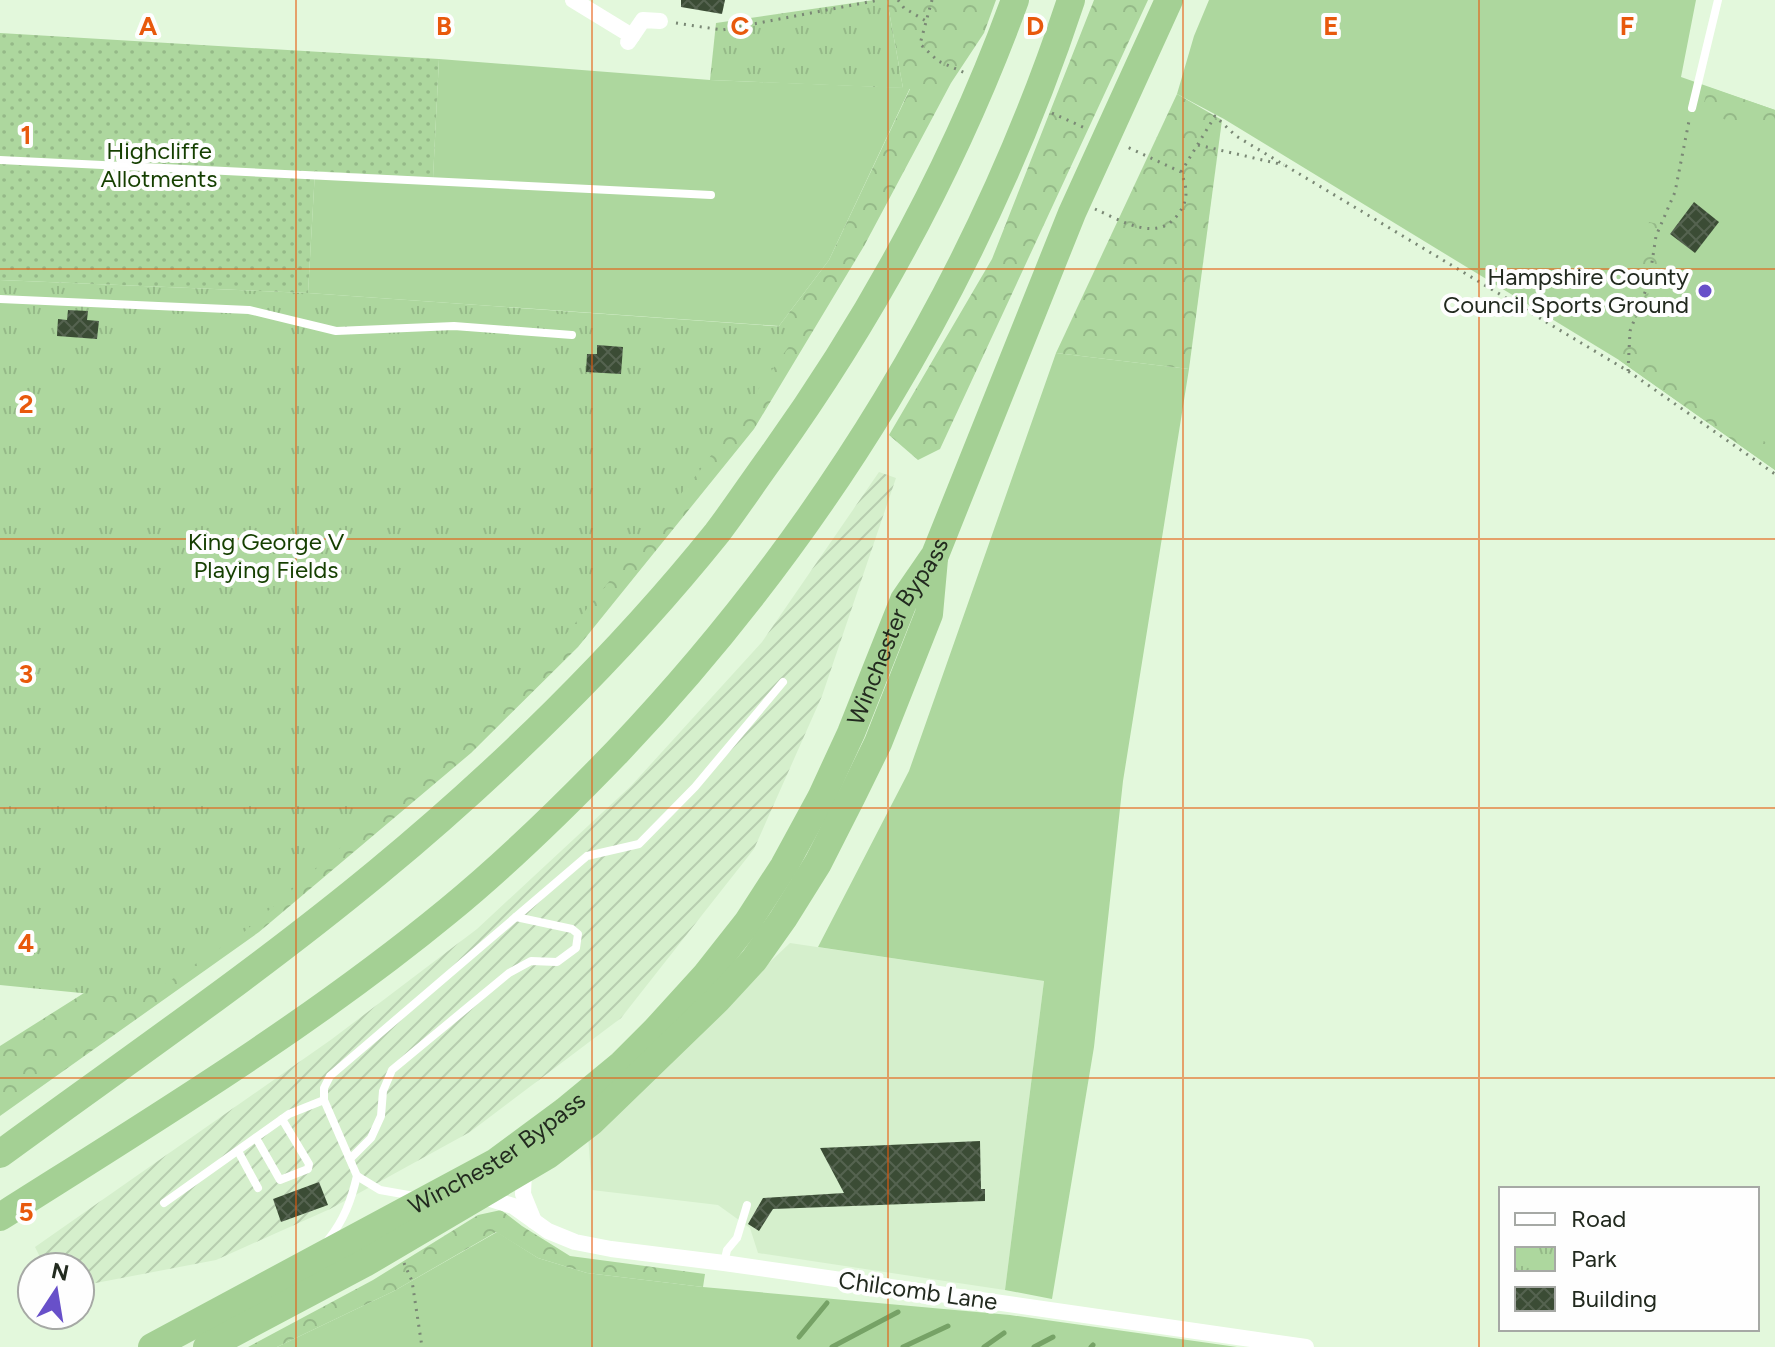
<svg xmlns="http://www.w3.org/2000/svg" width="1775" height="1347" font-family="Figtree,sans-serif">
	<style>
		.built { fill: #d5efcc }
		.industrial { fill: url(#industrial-furrows) }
		.grass { fill: #add79e }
		.forest { fill: url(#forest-crowns) }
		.park { fill: url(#park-tufts) }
		.garden { fill: url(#garden-dots) }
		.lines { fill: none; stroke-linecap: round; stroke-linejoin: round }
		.stream { stroke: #76a266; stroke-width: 5 }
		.building { fill: url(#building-cross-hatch) }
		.path { stroke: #7a8875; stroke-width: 3; stroke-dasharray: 2 6; stroke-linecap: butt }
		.lane { stroke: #fff; stroke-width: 8 }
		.street { stroke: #fff; stroke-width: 16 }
		.highway { stroke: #a4d094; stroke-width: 28 }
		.grid { fill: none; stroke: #e8590c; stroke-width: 2; stroke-opacity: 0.55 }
		.poi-dot { fill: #6850c9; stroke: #fefefe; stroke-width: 3 }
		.labels { text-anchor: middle; stroke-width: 8; stroke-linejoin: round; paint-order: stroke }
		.park-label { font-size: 24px; fill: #153f00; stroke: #fefefe }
		.poi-label { font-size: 24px; fill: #222a1f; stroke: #fefefe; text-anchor: end }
		.street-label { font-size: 24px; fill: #222a1f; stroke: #fefefe }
		.grid-label { font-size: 26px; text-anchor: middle; font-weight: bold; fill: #e8590c; stroke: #fefefe; stroke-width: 8; stroke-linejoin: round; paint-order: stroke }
	</style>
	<defs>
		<pattern id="industrial-furrows" width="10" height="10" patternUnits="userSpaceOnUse" patternTransform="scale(2)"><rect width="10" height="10" fill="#d5efcc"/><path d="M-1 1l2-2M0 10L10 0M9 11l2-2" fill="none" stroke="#b7cdaf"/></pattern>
		<pattern id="forest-crowns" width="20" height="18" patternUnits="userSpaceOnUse" patternTransform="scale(2)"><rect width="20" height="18" fill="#add79e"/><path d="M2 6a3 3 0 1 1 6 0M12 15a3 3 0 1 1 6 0" fill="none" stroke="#95b988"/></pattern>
		<pattern id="park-tufts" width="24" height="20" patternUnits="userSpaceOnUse" patternTransform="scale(2)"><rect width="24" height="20" fill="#add79e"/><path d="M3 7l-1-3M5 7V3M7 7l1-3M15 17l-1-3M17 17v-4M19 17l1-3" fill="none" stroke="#95b988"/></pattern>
		<pattern id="garden-dots" width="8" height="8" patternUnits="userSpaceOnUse" patternTransform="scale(2)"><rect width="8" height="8" fill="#add79e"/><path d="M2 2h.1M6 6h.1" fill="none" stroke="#95b988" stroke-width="1.8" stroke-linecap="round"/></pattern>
		<pattern id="building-cross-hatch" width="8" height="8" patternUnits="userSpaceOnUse" patternTransform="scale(2)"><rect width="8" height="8" fill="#3b4c35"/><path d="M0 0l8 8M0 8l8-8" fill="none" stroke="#556350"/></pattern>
	</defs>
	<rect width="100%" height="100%" fill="#e3f8dc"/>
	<polygon class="built" points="790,943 1044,981 1005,1290 758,1253 750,1228 718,1205 592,1190 588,1135"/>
	<polygon class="industrial" points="879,472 896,478 822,696 754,849 621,1018 470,1132 330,1209 216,1260 80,1286 80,1267 45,1267 35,1247 332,1039 477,929 631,786 762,642"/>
	<g class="grass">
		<polygon points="1209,0 1696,0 1681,77 1775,110 1775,470 1619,360 1224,119 1177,94 1194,36"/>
		<polygon points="439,59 710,80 910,88 829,260 779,326 308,293 315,171 433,178"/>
		<polygon points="1056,353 1189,369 1123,781 1094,1047 1052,1299 1005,1290 1044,981 818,947 909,771"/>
		<polygon points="497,1232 538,1258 587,1273 703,1287 1010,1315 1237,1347 277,1347 394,1291"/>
	</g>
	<g class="forest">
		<polygon points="887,0 996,0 984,33 951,83 864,246 754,429 578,647 471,753 259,932 0,1116 0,1046 176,935 744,364 779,326 829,260 910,89 903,88"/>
		<polygon points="1094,0 1148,0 940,449 918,460 889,435 992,259"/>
		<polygon points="1708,87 1775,110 1775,138 1702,111"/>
		<polygon points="1177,94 1222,120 1189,369 1056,353"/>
		<polygon points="1649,222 1667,226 1638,333 1644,355 1775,449 1775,470 1619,360"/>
		<polygon points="501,1210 522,1226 570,1256 705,1274 703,1287 587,1273 538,1258 496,1232 394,1291 277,1347 248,1347 373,1280 478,1215"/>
	</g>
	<g class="park">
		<polygon points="874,0 887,0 903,88 710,80 716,23"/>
		<polygon points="0,280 308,293 802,328 702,468 554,649 367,824 244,932 142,999 0,985"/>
	</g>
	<polygon class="garden" points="0,33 439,59 433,178 315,171 308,293 0,280"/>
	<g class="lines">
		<g class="stream">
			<polyline points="799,1337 827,1303"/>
			<polyline points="832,1347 898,1312"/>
			<polyline points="903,1347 948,1326"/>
			<polyline points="984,1347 1004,1333"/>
			<polyline points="1034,1347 1053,1337"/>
			<polyline points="1091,1347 1093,1345"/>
		</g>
	</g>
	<g class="building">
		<polygon points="681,0 725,0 722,14 681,7"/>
		<polygon points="1694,202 1719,222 1695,253 1670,234"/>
		<polygon points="68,310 88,311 87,320 99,321 97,339 57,336 58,319 67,320"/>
		<polygon points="597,345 623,347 621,374 586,372 587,354 597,354"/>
		<polygon points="980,1141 981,1189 985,1189 985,1201 773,1209 759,1231 748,1224 763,1198 844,1193 820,1148"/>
		<polygon points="319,1182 328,1205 281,1222 273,1199"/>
	</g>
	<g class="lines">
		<g class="path">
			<polyline points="898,0 904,8 926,21"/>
			<polyline points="932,0 920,44 938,61 965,73"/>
			<polyline points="676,23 722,30 879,0"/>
			<polyline points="1052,113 1085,128"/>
			<polyline points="1198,145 1284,165"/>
			<polyline points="1181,172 1215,116 1236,136 1628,371 1775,474"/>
			<path d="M1095,209C1122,221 1158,244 1179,213C1189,199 1187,187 1181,172L1125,146"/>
			<polyline points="1628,371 1630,331 1649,282 1656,236 1675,192 1689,121"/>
			<polyline points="404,1263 412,1281 422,1347"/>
		</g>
		<g class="lane">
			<polyline points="1692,108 1718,0"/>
			<polyline points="0,160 711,195"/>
			<polyline points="0,299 249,310 336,331 454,326 572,335"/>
			<polyline points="256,1138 280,1180 308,1169 309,1164 282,1119"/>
			<polyline points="238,1151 258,1188"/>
			<polyline points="350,1159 371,1138 381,1116 383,1091 392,1070 509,973 531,961 557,962 576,948 578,934 572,929 516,917"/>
			<polyline points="414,1196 380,1190 357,1176 324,1100 324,1088 330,1076 587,856 639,844 695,787 783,682"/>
			<polyline points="164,1203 289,1114 324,1100"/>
			<path d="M328,1240C344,1220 351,1201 357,1176"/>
			<polyline points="724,1263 727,1250 737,1238 747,1205"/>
		</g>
		<g class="street">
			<polyline points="573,0 632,36"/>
			<polyline points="628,42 643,20 660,21"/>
			<polyline points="524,1171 523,1194 534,1221"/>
			<polyline points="481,1196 513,1206 548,1231 575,1242 611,1249 724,1263 1306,1347"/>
		</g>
		<g class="highway">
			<path d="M0,1154C127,1061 257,972 378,872C498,773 619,655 717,533C736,508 753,482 772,456C873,315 955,164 1015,0"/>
			<path d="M0,1217C153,1120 308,1026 448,911C508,862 564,807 618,751C822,536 978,282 1071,0"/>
			<path id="s1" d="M152,1347L496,1162L565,1111L622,1064L655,1031L706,975L747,923L784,866L821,798L851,733L904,600L935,555L1072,213L1169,0"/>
			<polyline points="207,1347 365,1263 548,1155 591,1122 717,1000 754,960 783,919 818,863 852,796 878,743 929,614 934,559"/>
		</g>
	</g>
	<path class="grid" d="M296,0V1347M592,0V1347M888,0V1347M1183,0V1347M1479,0V1347M0,269H1775M0,539H1775M0,808H1775M0,1078H1775"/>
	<circle class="poi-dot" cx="1705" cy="291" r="8"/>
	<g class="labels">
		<g class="park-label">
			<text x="159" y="159">Highcliffe<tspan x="159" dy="28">Allotments</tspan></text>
			<text x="266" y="550">King George V<tspan x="266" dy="28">Playing Fields</tspan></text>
		</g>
		<g class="poi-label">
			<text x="1689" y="285">Hampshire County<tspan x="1689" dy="28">Council Sports Ground</tspan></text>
		</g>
		<g class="street-label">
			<text dy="8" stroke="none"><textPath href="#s1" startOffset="1068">Winchester Bypass</textPath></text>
			<text dy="8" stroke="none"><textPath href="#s1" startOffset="396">Winchester Bypass</textPath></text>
			<text transform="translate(918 1291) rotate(8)" y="8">Chilcomb Lane</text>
		</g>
	</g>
	<g class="grid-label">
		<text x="148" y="35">A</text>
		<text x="444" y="35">B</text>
		<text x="740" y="35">C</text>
		<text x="1035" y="35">D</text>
		<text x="1331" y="35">E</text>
		<text x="1627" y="35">F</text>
		<text x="26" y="144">1</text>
		<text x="26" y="413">2</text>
		<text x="26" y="683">3</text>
		<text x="26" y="952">4</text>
		<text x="26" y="1221">5</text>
	</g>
	<rect x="1499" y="1187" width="260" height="144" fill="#fefefe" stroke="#a6a9a5" stroke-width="2"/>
	<rect x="1515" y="1213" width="40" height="12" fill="#ffffff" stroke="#a6a9a5" stroke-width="2"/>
	<text x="1571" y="1227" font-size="24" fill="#222a1f">Road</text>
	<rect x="1515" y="1247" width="40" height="24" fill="url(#park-tufts)" stroke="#a6a9a5" stroke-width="2"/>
	<text x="1571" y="1267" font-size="24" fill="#222a1f">Park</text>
	<rect x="1515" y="1287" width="40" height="24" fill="url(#building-cross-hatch)" stroke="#a6a9a5" stroke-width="2"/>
	<text x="1571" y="1307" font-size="24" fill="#222a1f">Building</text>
	<g transform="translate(56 1291) rotate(12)"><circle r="38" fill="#fefefe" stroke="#a6a9a5" stroke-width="2"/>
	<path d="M0-6L14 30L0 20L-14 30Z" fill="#6850c9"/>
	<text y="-12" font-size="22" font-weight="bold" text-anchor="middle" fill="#222a1f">N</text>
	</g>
</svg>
